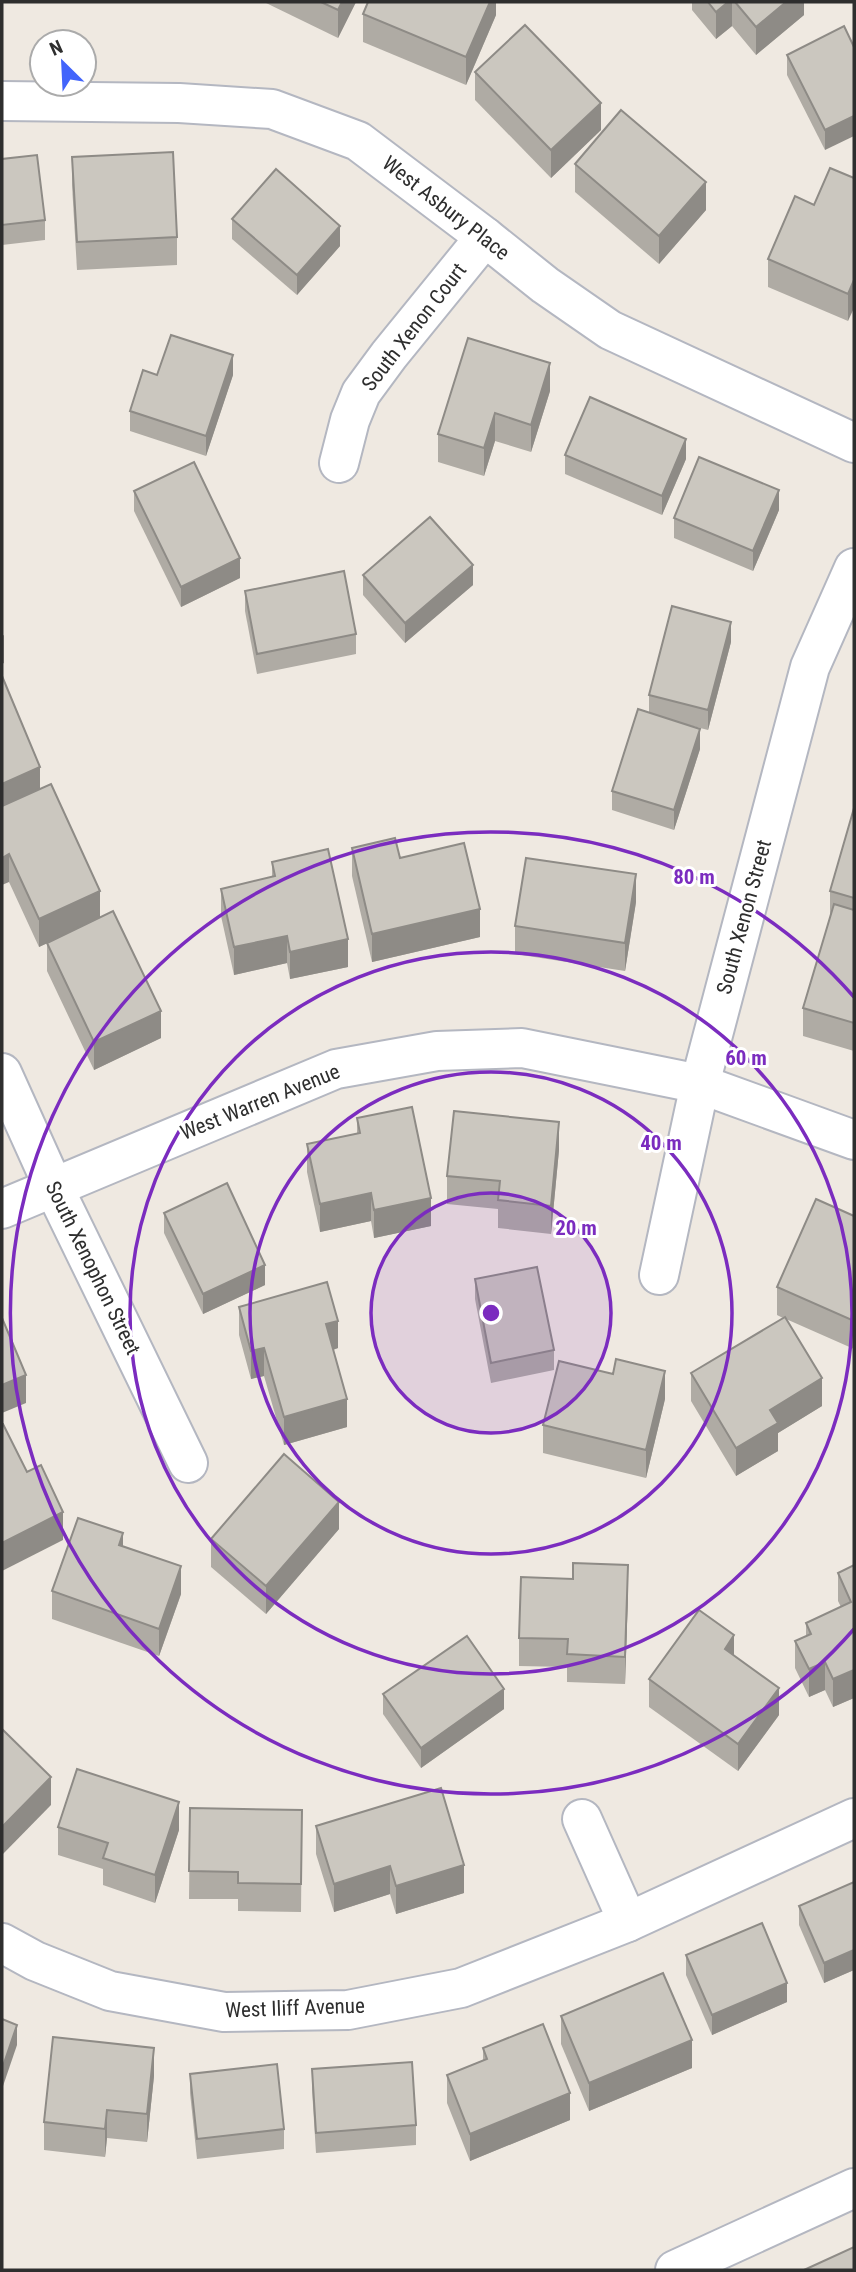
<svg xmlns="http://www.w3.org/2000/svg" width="856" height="2272" font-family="'Roboto Condensed',sans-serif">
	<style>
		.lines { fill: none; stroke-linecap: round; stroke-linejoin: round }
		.minor-casing { stroke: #b4b7c1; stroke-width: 42 }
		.minor { stroke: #fff; stroke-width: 38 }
		.wall { fill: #afaba4 }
		.shaded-wall { fill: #8e8b86 }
		.building { fill: #cbc7bf; stroke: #8e8b86; stroke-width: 2 }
		.ring { fill: none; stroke: #7b2cbf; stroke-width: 3.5 }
		.labels { text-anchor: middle; stroke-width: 6; stroke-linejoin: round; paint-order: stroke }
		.street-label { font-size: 21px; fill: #2e2e2e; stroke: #fff }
		.centre { fill: #7b2cbf; stroke: #fff; stroke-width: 3.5 }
		.ring-label { font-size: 21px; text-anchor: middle; font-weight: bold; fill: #7b2cbf; stroke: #fff; stroke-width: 6; stroke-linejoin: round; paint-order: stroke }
	</style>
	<rect width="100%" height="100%" fill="#efe9e1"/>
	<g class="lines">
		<g class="minor-casing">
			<g id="minor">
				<polyline points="2,101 179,103 272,109 358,141 485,237 545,285 610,330 854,443"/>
				<polyline points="339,463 350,420 361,393 389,355 485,237"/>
				<polyline points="2,1073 53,1186 188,1463"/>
				<polyline points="2,1209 336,1069 437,1051 522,1048 700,1084 854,1140"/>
				<polyline points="659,1275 700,1084 810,667 854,568"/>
				<polyline points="582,1819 628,1922"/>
				<polyline points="2,1943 35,1961 110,1991 224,2012 348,2010 461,1988 628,1922 854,1818"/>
				<polyline points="675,2270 854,2188"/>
			</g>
		</g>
		<use href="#minor" class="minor"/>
	</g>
	<g class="wall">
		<polygon points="264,2 356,2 338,38"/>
		<polygon points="490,2 496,2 496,15 466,85 363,42 363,14"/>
		<polygon points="692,2 804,2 804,15 756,55 732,26 716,39 692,10"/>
		<polygon points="844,26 825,150 787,75 787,55"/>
		<polygon points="475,72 601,130 551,178 475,100"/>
		<polygon points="72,157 177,237 177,265 77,270 72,185"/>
		<polygon points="2,159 45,220 45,240 2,245"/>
		<polygon points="575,164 706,210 659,264 575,192"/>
		<polygon points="854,178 848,321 768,287 768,259 814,205"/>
		<polygon points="232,219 340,246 297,295 232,239"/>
		<polygon points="157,375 233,375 206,456 130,431 130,411"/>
		<polygon points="550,391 531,452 495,441 484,476 438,462 438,434"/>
		<polygon points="565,455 686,459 662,515 565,474"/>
		<polygon points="134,491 240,578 181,607 134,511"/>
		<polygon points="779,510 753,571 674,538 674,518"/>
		<polygon points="363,575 473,585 405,643 363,595"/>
		<polygon points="245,591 356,634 356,654 257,674 245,611"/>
		<polygon points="731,642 708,730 677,722 700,749 674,830 612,810 612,791 649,713 649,695"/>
		<polygon points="2,676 40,789 100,918 161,1038 94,1070 47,971 47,943 39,947 9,882"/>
		<polygon points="854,808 854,1051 803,1036 803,1008 830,919 830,891"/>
		<polygon points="352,848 400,858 480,937 372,962 352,876"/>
		<polygon points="272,862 348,967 290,979 287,963 234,975 221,916 221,889 272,877"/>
		<polygon points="636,902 625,971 515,954 515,926"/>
		<polygon points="357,1118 431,1226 374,1238 371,1221 320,1232 307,1172 307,1144 357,1134"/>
		<polygon points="559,1150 551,1234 498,1228 498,1209 447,1204 447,1176"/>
		<polygon points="164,1213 265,1285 203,1314 164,1233"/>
		<polygon points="854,1216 854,1349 786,1319 822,1406 778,1433 778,1451 736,1476 691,1401 691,1373 783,1318 777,1315 777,1287"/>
		<polygon points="475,1279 554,1350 554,1370 491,1383 475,1299"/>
		<polygon points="239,1307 338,1348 333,1350 347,1427 284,1445 264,1376 251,1379 239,1335"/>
		<polygon points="665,1399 646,1478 543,1453 543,1425"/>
		<polygon points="339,1529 266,1614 211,1567 211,1539"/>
		<polygon points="123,1546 181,1594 159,1656 52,1619 52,1591"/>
		<polygon points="854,1565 854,1698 833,1707 825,1690 809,1697 795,1668 795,1641 806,1636 806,1623 841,1607 838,1601 838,1573"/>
		<polygon points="628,1593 625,1684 567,1682 567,1667 519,1666 519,1638"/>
		<polygon points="734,1656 779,1715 738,1771 649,1707 649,1679"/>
		<polygon points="383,1694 504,1709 421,1768 383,1714"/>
		<polygon points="190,1808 302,1810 301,1912 238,1911 238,1899 189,1899"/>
		<polygon points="316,1826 464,1893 396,1914 390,1894 334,1912 316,1854"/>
		<polygon points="58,1827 179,1830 155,1903 103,1885 103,1869 58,1855"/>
		<polygon points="854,1882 854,1970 824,1983 799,1925 799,1906"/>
		<polygon points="686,1955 787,2002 712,2035 686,1975"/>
		<polygon points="561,2016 692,2068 589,2111 561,2044"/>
		<polygon points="483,2048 570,2120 470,2161 447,2103 447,2075 483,2060"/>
		<polygon points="312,2069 416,2125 416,2145 316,2153 312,2089"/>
		<polygon points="190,2074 284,2129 284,2149 197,2159 190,2093"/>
		<polygon points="154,2076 147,2142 107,2138 105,2157 44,2150 44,2122"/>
	</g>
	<g class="shaded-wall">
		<polygon points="342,2 356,2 338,38 338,10"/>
		<polygon points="490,2 496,2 496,15 466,85 466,57"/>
		<polygon points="728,2 732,2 732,26 716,39 716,12"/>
		<polygon points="786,2 804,2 804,15 756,55 756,27"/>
		<polygon points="601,103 601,130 551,178 551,150"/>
		<polygon points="854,116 854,136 825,150 825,130"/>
		<polygon points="706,182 706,210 659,264 659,236"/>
		<polygon points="340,226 340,246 297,295 297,275"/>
		<polygon points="854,280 854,308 848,321 848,294"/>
		<polygon points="233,355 233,375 206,456 206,436"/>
		<polygon points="550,363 550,391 531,452 531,425"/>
		<polygon points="495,413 495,441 484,476 484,448"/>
		<polygon points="686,439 686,459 662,515 662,496"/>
		<polygon points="779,490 779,510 753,571 753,551"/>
		<polygon points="240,558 240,578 181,607 181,587"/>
		<polygon points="473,565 473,585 405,643 405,623"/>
		<polygon points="731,622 731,642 708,730 708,710"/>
		<polygon points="4,635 4,663 2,664 2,636"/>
		<polygon points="700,729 700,749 674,830 674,810"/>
		<polygon points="40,767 40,795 2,811 2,784"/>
		<polygon points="9,854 9,882 2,885 2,858"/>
		<polygon points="636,874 636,902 625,971 625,943"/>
		<polygon points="100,891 100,919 39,947 39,919"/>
		<polygon points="480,909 480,937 372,962 372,934"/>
		<polygon points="287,936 287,963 234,975 234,947"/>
		<polygon points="348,939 348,967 290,979 290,952"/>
		<polygon points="161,1011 161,1038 94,1070 94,1042"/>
		<polygon points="559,1122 559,1150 551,1234 551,1206"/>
		<polygon points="371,1193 371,1221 320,1232 320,1204"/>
		<polygon points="431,1198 431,1226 374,1238 374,1210"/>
		<polygon points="265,1265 265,1285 203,1314 203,1294"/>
		<polygon points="338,1321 338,1348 326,1352 326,1324"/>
		<polygon points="264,1348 264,1376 251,1379 251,1351"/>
		<polygon points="665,1371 665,1399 646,1478 646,1450"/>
		<polygon points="26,1375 26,1403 2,1413 2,1385"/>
		<polygon points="822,1378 822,1406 778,1433 778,1451 736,1476 736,1448 770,1410"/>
		<polygon points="347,1399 347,1427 284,1445 284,1417"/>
		<polygon points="339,1502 339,1529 266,1614 266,1586"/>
		<polygon points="63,1512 63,1540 2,1571 2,1543"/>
		<polygon points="123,1533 123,1561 119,1545"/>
		<polygon points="628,1565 628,1593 625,1684 625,1657"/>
		<polygon points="181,1566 181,1594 159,1656 159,1629"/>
		<polygon points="734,1635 734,1663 725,1649"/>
		<polygon points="825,1662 825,1690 809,1697 809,1669"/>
		<polygon points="854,1670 854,1698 833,1707 833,1679"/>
		<polygon points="779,1688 779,1715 738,1771 738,1744"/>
		<polygon points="504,1689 504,1709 421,1768 421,1748"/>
		<polygon points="51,1777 51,1805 2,1855 2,1827"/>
		<polygon points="179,1802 179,1830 155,1903 155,1875"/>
		<polygon points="464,1865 464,1893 396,1914 396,1886"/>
		<polygon points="390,1866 390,1894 334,1912 334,1884"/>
		<polygon points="854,1950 854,1970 824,1983 824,1963"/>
		<polygon points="787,1983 787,2002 712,2035 712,2015"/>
		<polygon points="17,2025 17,2045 2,2089 2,2069"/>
		<polygon points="692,2040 692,2068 589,2111 589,2083"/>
		<polygon points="154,2048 154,2076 147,2142 147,2114"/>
		<polygon points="570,2093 570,2120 470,2161 470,2134"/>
		<polygon points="107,2110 107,2138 105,2157 105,2129"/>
	</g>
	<g class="building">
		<polygon points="321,2 342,2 338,10"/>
		<polygon points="368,2 490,2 466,57 363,14"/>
		<polygon points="708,2 728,2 716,12"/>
		<polygon points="735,2 786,2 756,27"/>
		<polygon points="525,25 601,103 551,150 475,72"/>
		<polygon points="844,26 854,47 854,116 825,130 787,55"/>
		<polygon points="621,110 706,182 659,236 575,164"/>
		<polygon points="173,152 177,237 77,242 72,157"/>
		<polygon points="37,155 45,220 2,225 2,159"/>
		<polygon points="830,168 854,178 854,280 848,294 768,259 795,196 814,205"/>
		<polygon points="276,169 340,226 297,275 232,219"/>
		<polygon points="171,335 233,355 206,436 130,411 143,370 157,375"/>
		<polygon points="468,338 550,363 531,425 495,413 484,448 438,434"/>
		<polygon points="590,397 686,439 662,496 565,455"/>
		<polygon points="699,457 779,490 753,551 674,518"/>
		<polygon points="194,462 240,558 181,587 134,491"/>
		<polygon points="430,517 473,565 405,623 363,575"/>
		<polygon points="344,571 356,634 257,654 245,591"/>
		<polygon points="672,606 731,622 708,710 649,695"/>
		<polygon points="2,676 40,767 2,784"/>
		<polygon points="638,709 700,729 674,810 612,791"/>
		<polygon points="51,784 100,891 39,919 9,854 2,858 2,806"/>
		<polygon points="854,808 854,898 830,891"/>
		<polygon points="395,838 400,858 464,843 480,909 372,934 352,848"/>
		<polygon points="328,849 348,939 290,952 287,936 234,947 221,889 275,876 272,862"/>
		<polygon points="526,858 636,874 625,943 515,926"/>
		<polygon points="834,904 854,910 854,1023 803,1008"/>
		<polygon points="113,911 161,1011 94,1042 47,943"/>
		<polygon points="412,1107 431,1198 374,1210 371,1193 320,1204 307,1144 360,1133 357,1118"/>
		<polygon points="454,1111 559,1122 551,1206 498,1200 500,1181 447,1176"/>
		<polygon points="227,1183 265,1265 203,1294 164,1213"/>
		<polygon points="816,1199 854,1216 854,1321 777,1287"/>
		<polygon points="537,1267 554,1350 491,1363 475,1279"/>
		<polygon points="327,1282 338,1321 326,1324 347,1399 284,1417 264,1348 251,1351 239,1307"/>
		<polygon points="785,1317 822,1378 770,1410 778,1423 736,1448 691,1373"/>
		<polygon points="2,1318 26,1375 2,1385"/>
		<polygon points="616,1359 665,1371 646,1450 543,1425 559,1361 613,1374"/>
		<polygon points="2,1424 3,1424 27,1472 41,1465 63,1512 2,1543"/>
		<polygon points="284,1454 339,1502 266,1586 211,1539"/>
		<polygon points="78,1518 123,1533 119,1545 181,1566 159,1629 52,1591"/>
		<polygon points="573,1563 628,1565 625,1657 567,1654 568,1639 519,1638 521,1577 573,1579"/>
		<polygon points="854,1565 854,1670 833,1679 825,1662 809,1669 795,1641 811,1634 806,1623 851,1602 838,1573"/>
		<polygon points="699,1610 734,1635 725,1649 779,1688 738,1744 649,1679"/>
		<polygon points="467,1636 504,1689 421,1748 383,1694"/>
		<polygon points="2,1729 51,1777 2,1827"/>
		<polygon points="77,1769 179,1802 155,1875 103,1858 108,1843 58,1827"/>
		<polygon points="441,1788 464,1865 396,1886 390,1866 334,1884 316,1826"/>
		<polygon points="190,1808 302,1810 301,1884 238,1883 238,1872 189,1871"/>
		<polygon points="854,1882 854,1950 824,1963 799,1906"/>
		<polygon points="762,1923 787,1983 712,2015 686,1955"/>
		<polygon points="663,1973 692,2040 589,2083 561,2016"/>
		<polygon points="2,2019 17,2025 2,2069"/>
		<polygon points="543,2024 570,2093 470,2134 447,2075 487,2059 483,2048"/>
		<polygon points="53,2037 154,2048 147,2114 107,2110 105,2129 44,2122"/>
		<polygon points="412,2062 416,2125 316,2133 312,2069"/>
		<polygon points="277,2064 284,2129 197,2139 190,2074"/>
		<polygon points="854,2247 854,2270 804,2270"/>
	</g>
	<circle cx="491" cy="1313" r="120" fill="#7b2cbf" fill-opacity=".12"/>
	<g class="ring">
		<circle cx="491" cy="1313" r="120"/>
		<circle cx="491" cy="1313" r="241"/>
		<circle cx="491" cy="1313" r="361"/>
		<path d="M854 1629A481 481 0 1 1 854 997"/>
	</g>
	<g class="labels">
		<g class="street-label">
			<text transform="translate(446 208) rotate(38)" y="7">West Asbury Place</text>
			<text transform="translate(414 327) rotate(-52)" y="7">South Xenon Court</text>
			<text transform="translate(744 917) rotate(-75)" y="7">South Xenon Street</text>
			<text transform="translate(260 1102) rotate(-22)" y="7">West Warren Avenue</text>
			<text transform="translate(93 1268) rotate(64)" y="7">South Xenophon Street</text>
			<text transform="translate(295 2008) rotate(-2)" y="7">West Iliff Avenue</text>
		</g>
	</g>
	<circle cx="491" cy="1313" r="10" class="centre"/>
	<g class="ring-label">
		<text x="694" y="884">80 m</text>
		<text x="746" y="1065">60 m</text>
		<text x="661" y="1150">40 m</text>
		<text x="576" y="1235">20 m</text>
	</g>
	<rect width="856" height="2272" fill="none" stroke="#2e2e2e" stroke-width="7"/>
	<g transform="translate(63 63) rotate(336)"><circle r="33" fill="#ffffff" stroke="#ababab" stroke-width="2"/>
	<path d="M0-5L12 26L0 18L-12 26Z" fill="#4264fb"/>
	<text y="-10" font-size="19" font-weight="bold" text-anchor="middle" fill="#2e2e2e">N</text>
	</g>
</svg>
